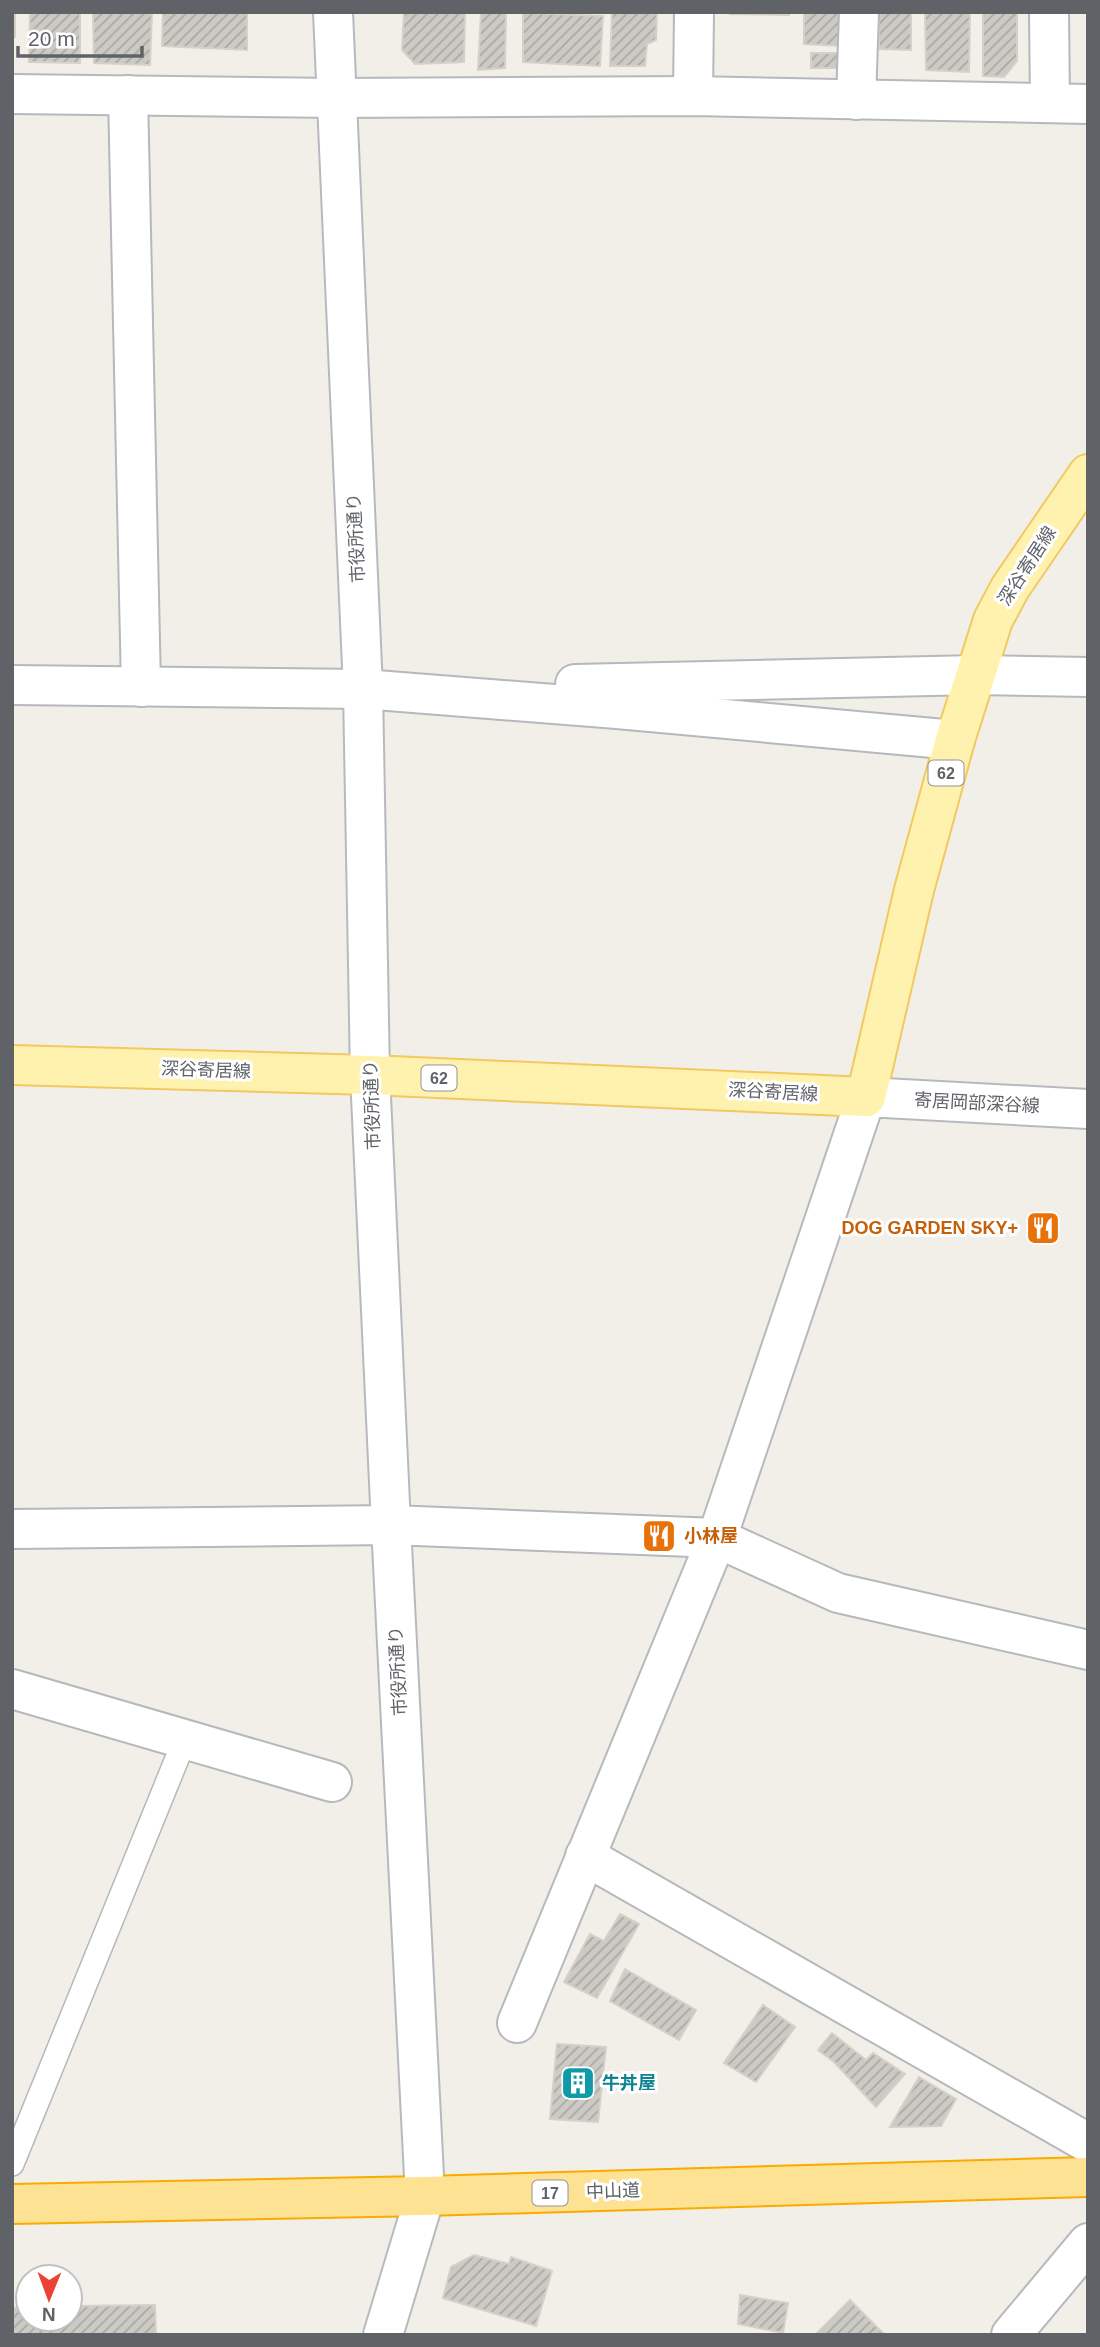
<svg xmlns="http://www.w3.org/2000/svg" width="1100" height="2347" font-family="Helvetica,'Noto Sans JP',sans-serif">
	<style>
		.building { fill: url(#building-hatch); stroke: #d6d1c6; stroke-width: 2 }
		.lines { fill: none; stroke-linecap: round; stroke-linejoin: round }
		.lane-casing { stroke: #b5b8bc; stroke-width: 26 }
		.street-casing { stroke: #b5b8bc; stroke-width: 42 }
		.secondary-casing { stroke: #b6babf; stroke-width: 42 }
		.primary-casing { stroke: #f2c960; stroke-width: 42 }
		.highway-casing { stroke: #f9ab00; stroke-width: 42 }
		.lane { stroke: #fff; stroke-width: 23 }
		.street { stroke: #fff; stroke-width: 38 }
		.secondary { stroke: #fff; stroke-width: 38 }
		.primary { stroke: #fff2af; stroke-width: 38 }
		.highway { stroke: #fde293; stroke-width: 38 }
		.labels { text-anchor: middle; stroke-width: 6; stroke-linejoin: round; paint-order: stroke }
		.shield { fill: #fff; stroke: #8f9295; stroke-width: 2 }
		.shield-label { font-size: 16px; font-weight: bold; fill: #5f6368 }
		.street-label { font-size: 18px; fill: #5f6368; stroke: #fff }
		.food-label { font-size: 18px; font-weight: bold; fill: #c56008; stroke: #fff; text-anchor: end }
		.culture-label { font-size: 18px; font-weight: bold; fill: #0d838f; stroke: #fff; text-anchor: start }
	</style>
	<defs>
		<pattern id="building-hatch" width="6" height="6" patternUnits="userSpaceOnUse" patternTransform="scale(1.75)"><rect width="6" height="6" fill="#cccac5"/><path d="M-1 1l2-2M0 6l6-6M5 7l2-2" fill="none" stroke="#a9a8a4"/></pattern>
	</defs>
	<rect width="100%" height="100%" fill="#f1efe8"/>
	<g class="building">
		<rect x="12" y="12" width="3" height="25"/>
		<polygon points="30,12 80,12 80,63 29,62"/>
		<polygon points="93,12 152,12 150,65 94,63"/>
		<polygon points="163,12 247,12 247,50 162,46"/>
		<polygon points="404,12 465,12 464,62 415,64 402,50"/>
		<polygon points="481,12 506,12 505,68 478,70"/>
		<polygon points="612,12 657,12 656,40 647,44 645,66 610,66"/>
		<polygon points="730,12 789,12 789,15 730,14"/>
		<polygon points="804,12 841,12 843,46 804,44"/>
		<polygon points="879,12 911,12 911,50 879,49"/>
		<polygon points="925,12 970,12 969,72 926,70"/>
		<polygon points="983,12 1017,12 1017,61 1004,77 983,76"/>
		<polygon points="523,13 603,16 600,66 523,62"/>
		<polygon points="811,53 841,53 840,68 811,68"/>
		<polygon points="620,1914 639,1924 597,1998 564,1982 590,1934 604,1941"/>
		<polygon points="625,1969 696,2010 679,2040 610,2001"/>
		<polygon points="763,2005 795,2027 756,2082 724,2063"/>
		<polygon points="832,2033 866,2060 873,2053 905,2074 876,2107 834,2062 818,2050"/>
		<polygon points="557,2044 606,2047 598,2122 550,2119"/>
		<polygon points="919,2077 956,2099 941,2126 890,2127"/>
		<polygon points="474,2255 509,2264 511,2257 552,2271 536,2326 443,2298 451,2267"/>
		<polygon points="740,2295 788,2303 783,2333 738,2324"/>
		<polygon points="850,2300 885,2335 815,2335"/>
		<polygon points="155,2305 156,2335 12,2335 12,2308 28,2307 28,2319 70,2319 70,2306"/>
	</g>
	<g class="lines">
		<g class="lane-casing">
			<polyline id="lane" points="12,2164 185,1739"/>
		</g>
		<g class="street-casing">
			<g id="street">
				<polyline points="1049,12 1050,103"/>
				<polyline points="12,94 337,98 693,96 1088,104"/>
				<polyline points="128,95 141,687"/>
				<polyline points="693,96 694,12"/>
				<polyline points="856,100 859,12"/>
				<polyline points="575,684 977,675 1088,677"/>
				<polyline points="12,685 363,689 617,709 955,740"/>
				<polyline points="12,1529 391,1525 717,1538 838,1593 1088,1650"/>
				<polyline points="12,1689 332,1782"/>
				<polyline points="585,1856 1088,2143"/>
				<polyline points="1011,2335 1088,2243"/>
			</g>
		</g>
		<g class="secondary-casing">
			<g id="secondary">
				<polyline points="333,12 363,689 370,1075 391,1525 425,2196 383,2335"/>
				<polyline points="517,2023 717,1538 866,1097 1088,1109"/>
			</g>
		</g>
		<g class="primary-casing">
			<polyline id="primary" points="12,1065 370,1075 866,1097 914,890 955,740 993,620 1010,588 1088,474"/>
		</g>
		<g class="highway-casing">
			<polyline id="highway" points="12,2204 425,2196 1088,2177"/>
		</g>
		<use href="#lane" class="lane"/>
		<use href="#street" class="street"/>
		<use href="#secondary" class="secondary"/>
		<use href="#primary" class="primary"/>
		<use href="#highway" class="highway"/>
	</g>
	<defs>
		<g id="restaurant-square" transform="scale(1.75)"><rect x="-9" y="-9" width="18" height="18" rx="4" fill="#e8710a" stroke="#fff"/><path d="M-5-6h1v4h1v-4h1v4h1v-4h1v5L-1.5 .5V6h-2V.5L-5-1ZM5-6V6H3V1.5H1.5Q1.5-4 5-6Z" fill="#fff"/></g>
		<g id="building-square" transform="scale(1.75)"><rect x="-9" y="-9" width="18" height="18" rx="4" fill="#0f9aa8" stroke="#fff"/><path d="M-4-6H4V6H1V3H-1V6H-4ZM-2.5-4.3h1.7v1.8h-1.7ZM.8-4.3h1.7v1.8H.8ZM-2.5-1h1.7V.8h-1.7ZM.8-1h1.7V.8H.8Z" fill="#fff"/></g>
	</defs>
	<g fill-rule="evenodd">
		<use href="#restaurant-square" x="1043" y="1228"/>
		<use href="#restaurant-square" x="659" y="1536"/>
		<use href="#building-square" x="578" y="2083"/>
	</g>
	<g class="labels">
		<g class="shield">
			<rect x="928.5" y="760.5" width="35" height="25" rx="5"/>
			<rect x="421.5" y="1065.5" width="35" height="25" rx="5"/>
			<rect x="532.5" y="2180.5" width="35" height="25" rx="5"/>
		</g>
		<g class="shield-label">
			<text x="946" y="779">62</text>
			<text x="439" y="1084">62</text>
			<text x="550" y="2199">17</text>
		</g>
		<g class="street-label">
			<text transform="translate(356 538) rotate(-93)" y="6">市役所通り</text>
			<text transform="translate(1027 566) rotate(-57)" y="6">深谷寄居線</text>
			<text transform="translate(206 1070) rotate(2)" y="6">深谷寄居線</text>
			<text transform="translate(773 1092) rotate(3)" y="6">深谷寄居線</text>
			<text transform="translate(977 1103) rotate(3)" y="6">寄居岡部深谷線</text>
			<text transform="translate(372 1105) rotate(-92)" y="6">市役所通り</text>
			<text transform="translate(398 1671) rotate(-93)" y="6">市役所通り</text>
			<text transform="translate(613 2191) rotate(-2)" y="6">中山道</text>
		</g>
		<g class="food-label">
			<text x="1018" y="1234">DOG GARDEN SKY+</text>
			<text x="684" y="1542" text-anchor="start">小林屋</text>
		</g>
		<g class="culture-label">
			<text x="602" y="2089">牛丼屋</text>
		</g>
	</g>
	<rect width="1100" height="2347" fill="none" stroke="#5f6368" stroke-width="28"/>
	<g transform="translate(49 2298) rotate(181)"><circle r="33" fill="#ffffff" stroke="#bfc1c3" stroke-width="2"/>
	<path d="M0-5L12 26L0 18L-12 26Z" fill="#ea4335"/>
	<text y="-10" font-size="19" font-weight="bold" text-anchor="middle" fill="#5f6368">N</text>
	</g>
	<path d="M18 46v10h124v-10" fill="none" stroke="#5f6368" stroke-width="3.5"/>
	<text x="28" y="46" font-size="21" fill="#5f6368" stroke="#ffffff" stroke-width="5" paint-order="stroke">20 m</text>
</svg>
